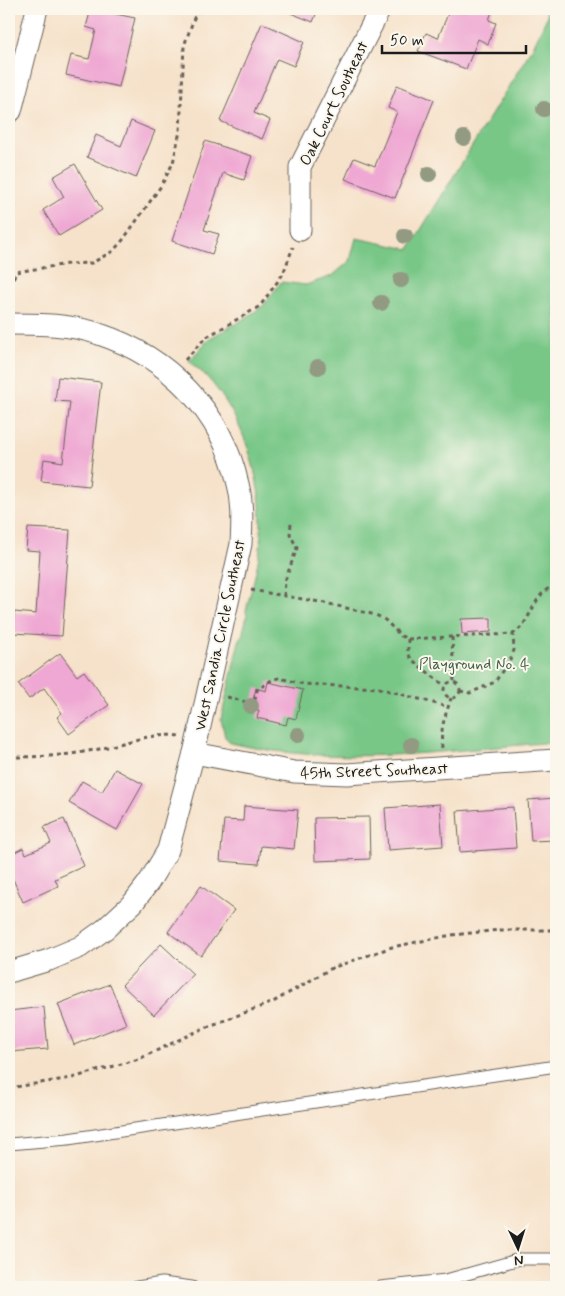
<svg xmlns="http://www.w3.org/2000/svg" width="565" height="1296" font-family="Mynerve,sans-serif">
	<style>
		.green { fill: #78c787; stroke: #4a7252 }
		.building { fill: #efa8d3 }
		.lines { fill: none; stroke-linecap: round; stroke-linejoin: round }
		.lane-casing { stroke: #686159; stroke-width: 13 }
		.street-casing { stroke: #686159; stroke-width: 23 }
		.path { stroke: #686159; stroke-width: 3; stroke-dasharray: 4 4; stroke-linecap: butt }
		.lane { stroke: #fff; stroke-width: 11 }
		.street { stroke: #fff; stroke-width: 21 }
		.tree { fill: #929a82 }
		.labels { text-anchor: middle; stroke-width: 4; stroke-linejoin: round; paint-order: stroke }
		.street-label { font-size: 16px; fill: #1c1c1c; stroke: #fbf7ec }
		.park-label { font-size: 16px; fill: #416047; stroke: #fbf7ec }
	</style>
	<rect width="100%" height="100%" fill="#fbf7ec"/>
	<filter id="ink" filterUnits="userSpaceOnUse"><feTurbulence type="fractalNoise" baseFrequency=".02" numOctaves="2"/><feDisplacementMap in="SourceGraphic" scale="10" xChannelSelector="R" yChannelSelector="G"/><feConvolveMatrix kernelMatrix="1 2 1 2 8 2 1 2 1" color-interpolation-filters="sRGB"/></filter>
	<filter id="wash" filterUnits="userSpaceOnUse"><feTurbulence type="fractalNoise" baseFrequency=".0096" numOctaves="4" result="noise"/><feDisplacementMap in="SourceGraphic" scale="20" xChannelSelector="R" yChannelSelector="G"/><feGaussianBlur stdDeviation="1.12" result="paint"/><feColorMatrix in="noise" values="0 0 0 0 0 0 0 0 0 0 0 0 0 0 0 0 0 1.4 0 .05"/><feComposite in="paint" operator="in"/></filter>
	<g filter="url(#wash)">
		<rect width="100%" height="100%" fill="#f6e2ca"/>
		<path class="green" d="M546,9H556V742C450,750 336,768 231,743L225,737L221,719L240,637L242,636L247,616L246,611C252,586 261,559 261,532C262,477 244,417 206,376C201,371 194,366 189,361L210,338L244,319L263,306L281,282L306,285L332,276L350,261L356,238L409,249L534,45L547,17Z"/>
		<g id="blocks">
			<g class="building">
				<polygon points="91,9 135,18 119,87 66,75 71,55 89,59 96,30 86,27"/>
				<polygon points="281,9 318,9 313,22"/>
				<polygon points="450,9 493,9 489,20 496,23 488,44 478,39 466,69 418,51 426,33 438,38"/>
				<polygon points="262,23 304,42 294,66 277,59 254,113 270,120 262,139 220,121"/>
				<polygon points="397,85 434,100 395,198 345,179 354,158 375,166 397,112 388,108"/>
				<polygon points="131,121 155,131 136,178 87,157 96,135 121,146"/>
				<polygon points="205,141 252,156 244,180 223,173 204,230 219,234 212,254 172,241"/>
				<polygon points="75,164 102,210 59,236 43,210 64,197 53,177"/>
				<polygon points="9,203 16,206 9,226"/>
				<polygon points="58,377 101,382 89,486 41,481 44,459 63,462 70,402 55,401"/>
				<polygon points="28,528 70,530 62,636 13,633 14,612 36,614 40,551 26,550"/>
				<polygon points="491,618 491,632 462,634 461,619"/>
				<polygon points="60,653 77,676 84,671 109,705 69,734 57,717 62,713 44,688 29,699 18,684"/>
				<polygon points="268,682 303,690 296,719 288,717 286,725 257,718 259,710 251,709 256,688 266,691"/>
				<polygon points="115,769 143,784 117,830 69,803 82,781 102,792"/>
				<polygon points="556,798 556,840 531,841 528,800"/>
				<polygon points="440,804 443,846 388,850 385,808"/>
				<polygon points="244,806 298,810 294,849 261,846 259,864 220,861 224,820 243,821"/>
				<polygon points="513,807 516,848 460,852 457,811"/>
				<polygon points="369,817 370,859 315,861 314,818"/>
				<polygon points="64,819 84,866 55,879 58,886 23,902 9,870 9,855 23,848 26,854 51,843 44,827"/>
				<polygon points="201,886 234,910 201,956 168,932"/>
				<polygon points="161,944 193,974 154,1015 122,985"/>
				<polygon points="110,984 126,1024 74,1045 58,1004"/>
				<polygon points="44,1007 48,1049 9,1052 9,1011"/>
			</g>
		</g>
	</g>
	<g filter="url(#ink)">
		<use href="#blocks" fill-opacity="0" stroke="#686159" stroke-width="1"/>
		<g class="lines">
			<g class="lane-casing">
				<g id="lane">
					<polyline points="9,1144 68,1139 556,1066"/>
					<polyline points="137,1287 162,1283 192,1287"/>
					<polyline points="380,1287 446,1280 520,1259 556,1259"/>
				</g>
			</g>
			<g class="street-casing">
				<g id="street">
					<polyline points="11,111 37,9"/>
					<polyline points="300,230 300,167 380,9"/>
					<path d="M9,324C39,324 71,324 99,334C169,357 222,412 238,484C243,503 242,525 241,544L194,753L168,850L149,882L133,903L105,929L80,947L49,960L9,972"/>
					<polyline points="194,753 294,772 347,774 556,760"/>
				</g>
			</g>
			<g class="path">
				<polyline points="9,273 68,264 92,263 113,251 123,240 161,186 173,163 180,131 184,46 194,18 199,9"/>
				<polyline points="9,285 16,273"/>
				<polyline points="185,360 205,338 260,306 283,274 293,247"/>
				<path d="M251,590L325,603L376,615L385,620L401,636L408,639L513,634C533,622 532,592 556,585"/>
				<polyline points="284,596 285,581 297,548 290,534 291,523"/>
				<polyline points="452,637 454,682"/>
				<polyline points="408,639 408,653 411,659 445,686"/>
				<circle cx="452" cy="690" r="8"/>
				<polyline points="460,691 470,693 495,682 512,656 514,650 513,634"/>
				<polyline points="227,697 254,704 257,690 273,679 280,678 303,684 379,688 448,707"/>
				<path d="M442,748C440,726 445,718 451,698"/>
				<path d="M9,757C38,757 66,756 94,750C121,745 151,732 179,736"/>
				<polyline points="9,1088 72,1078 139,1059 204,1028 273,1002 332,968 392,947 452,935 500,930 556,930"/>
			</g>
			<use href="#lane" class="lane"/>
			<use href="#street" class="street"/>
		</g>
		<g class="tree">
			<circle cx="544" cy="109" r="8"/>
			<circle cx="464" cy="138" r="8"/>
			<circle cx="429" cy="174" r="8"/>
			<circle cx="405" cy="236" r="8"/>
			<circle cx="401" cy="280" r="8"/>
			<circle cx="381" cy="303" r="8"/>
			<circle cx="318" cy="367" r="8"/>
			<circle cx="251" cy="706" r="8"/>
			<circle cx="298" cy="735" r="8"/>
			<circle cx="411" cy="745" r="8"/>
		</g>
	</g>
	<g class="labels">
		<g class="street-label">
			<text transform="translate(333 103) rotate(-64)" y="6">Oak Court Southeast</text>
			<text transform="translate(219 635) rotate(-78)" y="6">West Sandia Circle Southeast</text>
			<text transform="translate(374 770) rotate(-2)" y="6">45th Street Southeast</text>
		</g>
		<g class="park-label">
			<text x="474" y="669">Playground No. 4</text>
		</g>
	</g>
	<rect width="565" height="1296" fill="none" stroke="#fbf7ec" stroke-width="30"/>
	<g transform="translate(518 1248) rotate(176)" stroke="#fbf7ec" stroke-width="4" paint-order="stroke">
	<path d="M0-4L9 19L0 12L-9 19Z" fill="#1c1c1c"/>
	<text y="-8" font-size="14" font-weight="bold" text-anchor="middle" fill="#1c1c1c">N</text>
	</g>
	<path d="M382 45v8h144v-8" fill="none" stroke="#1c1c1c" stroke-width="2.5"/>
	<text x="390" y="45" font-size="15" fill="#1c1c1c" stroke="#fbf7ec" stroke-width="4" paint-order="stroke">50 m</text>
</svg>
